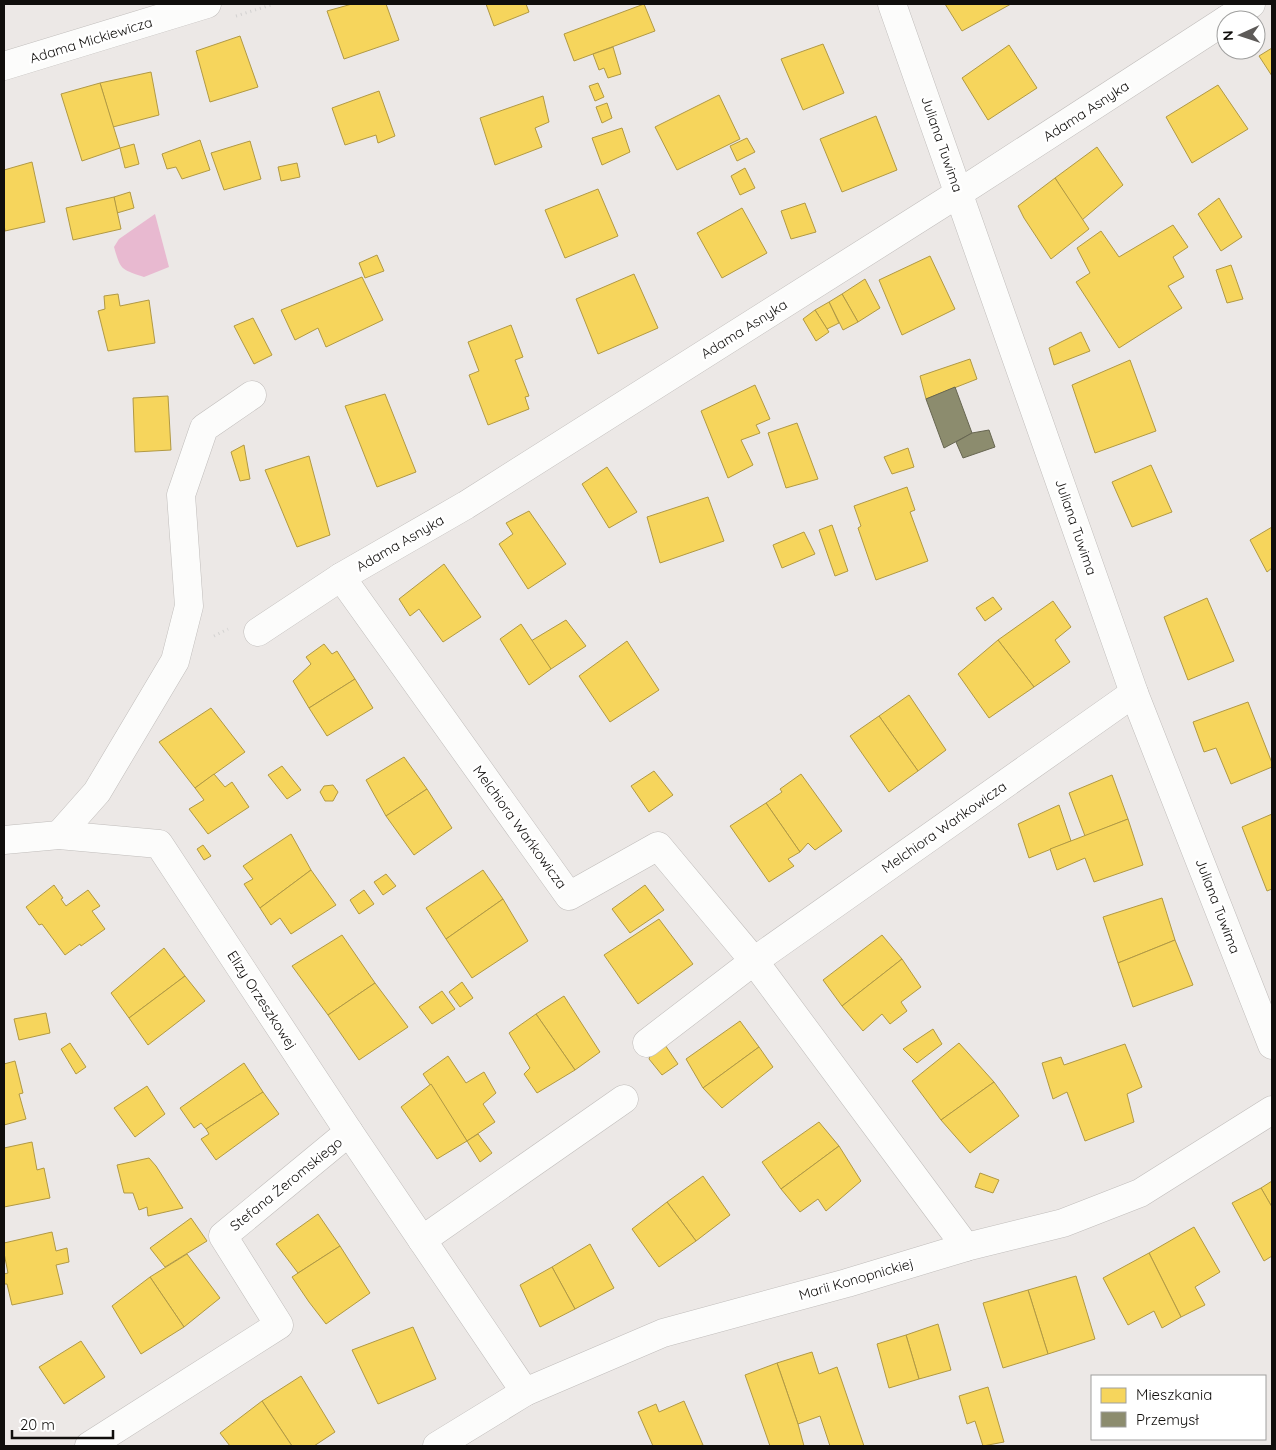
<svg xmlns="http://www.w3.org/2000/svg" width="1276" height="1450" font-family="Quicksand,sans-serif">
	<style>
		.water { fill: #e8b9d0 }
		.homes { fill: #f6d55c; stroke: #b19944 }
		.industry { fill: #8c8c6e; stroke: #676651 }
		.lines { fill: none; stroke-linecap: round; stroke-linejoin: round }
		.minor-casing { stroke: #c0bdbb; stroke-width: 29 }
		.path { stroke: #d2d1d0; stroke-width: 3; stroke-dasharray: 1 4; stroke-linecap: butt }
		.minor { stroke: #fcfcfb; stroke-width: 28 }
		.labels { text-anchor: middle; stroke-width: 5; stroke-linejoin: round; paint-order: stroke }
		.street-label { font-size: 14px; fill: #100e0c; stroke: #fff }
	</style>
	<rect width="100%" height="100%" fill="#ece8e6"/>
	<path class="water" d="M155,214L169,267L144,277C121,269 121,271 114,247L119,239Z"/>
	<g class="homes">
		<polygon points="352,4 386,4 399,40 344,59 327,11"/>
		<polygon points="486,4 526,4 529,12 494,26"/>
		<polygon points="644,4 655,31 574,61 564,34"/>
		<polygon points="945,4 1011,4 962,31"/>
		<polygon points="240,36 258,87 210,102 196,51"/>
		<polygon points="823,44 844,93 803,110 781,59"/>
		<polygon points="1009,45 1037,88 988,120 962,78"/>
		<polygon points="613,47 621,74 608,78 604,68 599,70 593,54"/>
		<polygon points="1272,48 1272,76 1259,56"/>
		<polygon points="151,72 159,115 113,127 100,83"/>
		<polygon points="100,83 120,148 82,161 61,94"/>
		<polygon points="598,83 604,97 595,101 589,86"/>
		<polygon points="1218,85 1248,129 1192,163 1166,117"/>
		<polygon points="379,91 395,136 378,143 376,135 345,145 332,108"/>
		<polygon points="719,95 740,139 677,170 655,127"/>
		<polygon points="543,96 549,122 535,128 542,147 495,165 480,118"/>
		<polygon points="607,103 612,118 602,123 596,107"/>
		<polygon points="876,116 897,170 842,192 820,139"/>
		<polygon points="622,128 630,152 602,165 592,138"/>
		<polygon points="747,138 755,152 737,161 730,146"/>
		<polygon points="200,140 210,170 182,179 176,167 167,169 162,154"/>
		<polygon points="250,141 261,179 224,190 211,153"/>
		<polygon points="134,144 139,164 125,168 120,148"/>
		<polygon points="1097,147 1123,185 1082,220 1055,178"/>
		<polygon points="32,162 45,222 5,231 4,224 4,170"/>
		<polygon points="297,163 300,177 281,181 278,167"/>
		<polygon points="745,168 755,188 740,195 731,176"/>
		<polygon points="1055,178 1089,229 1051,259 1024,218 1018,206"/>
		<polygon points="598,189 618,236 565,258 545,210"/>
		<polygon points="130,192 134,208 117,213 114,197"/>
		<polygon points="114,197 121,229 73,240 66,208"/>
		<polygon points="1219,198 1242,237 1221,251 1198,214"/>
		<polygon points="805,203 816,232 791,239 781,211"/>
		<polygon points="742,208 767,253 722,278 697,233"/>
		<polygon points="1173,225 1188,247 1173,257 1184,277 1168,286 1182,308 1119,348 1076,282 1090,273 1077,248 1101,231 1119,257"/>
		<polygon points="377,255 384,271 365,278 359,263"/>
		<polygon points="930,256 955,309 902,335 879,280"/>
		<polygon points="1231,265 1243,299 1227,303 1216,270"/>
		<polygon points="634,274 658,328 598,354 576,299"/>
		<polygon points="362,277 383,320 326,347 318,328 295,340 281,310"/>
		<polygon points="865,279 880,308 858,322 842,294"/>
		<polygon points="118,294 120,306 149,300 155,343 108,351 98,311 105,309 104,296"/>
		<polygon points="842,294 858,322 843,330 829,302"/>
		<polygon points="829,302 839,323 827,329 815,310"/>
		<polygon points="815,310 829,332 816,341 803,319"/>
		<polygon points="253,318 272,355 254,364 234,326"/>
		<polygon points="511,325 523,357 515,360 529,396 525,397 529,409 488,425 469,375 479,371 468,342"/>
		<polygon points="1081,332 1090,351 1054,365 1049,348"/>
		<polygon points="970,359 977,379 926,399 920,376"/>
		<polygon points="1130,360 1156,431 1095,453 1072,385"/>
		<polygon points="755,385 770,419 756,425 760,433 741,440 753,465 728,478 701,411"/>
		<polygon points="385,394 416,472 377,487 345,406"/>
		<polygon points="168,396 171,450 135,452 133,398"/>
		<polygon points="797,423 818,479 786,488 768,433"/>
		<polygon points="244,445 250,479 240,481 231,452"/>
		<polygon points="908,448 914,467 892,474 884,457"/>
		<polygon points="309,456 330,535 297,547 265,470"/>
		<polygon points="1151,465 1172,512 1132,527 1112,482"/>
		<polygon points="607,467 637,512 609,528 582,484"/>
		<polygon points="907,487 915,510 910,512 928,561 876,580 858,528 861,526 854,506"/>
		<polygon points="708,497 724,541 660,563 647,517"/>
		<polygon points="529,511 566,564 528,589 499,544 513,534 506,523"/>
		<polygon points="832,525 848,571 835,576 819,530"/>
		<polygon points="1272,527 1272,568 1267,572 1250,540"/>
		<polygon points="804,532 815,554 782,568 773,545"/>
		<polygon points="444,564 481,617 443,642 419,609 410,616 399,599"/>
		<polygon points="993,597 1002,609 985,621 976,608"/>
		<polygon points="1207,598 1234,661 1188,680 1164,617"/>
		<polygon points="1053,601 1071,627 1055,640 1070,662 1034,687 998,640"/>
		<polygon points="566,620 586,646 551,669 531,641"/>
		<polygon points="521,624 551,669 529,685 500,639"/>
		<polygon points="998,640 1034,687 989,718 958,674"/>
		<polygon points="627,641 659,690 610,722 579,676"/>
		<polygon points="324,644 332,654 337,651 355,679 309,708 293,681 311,664 306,657"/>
		<polygon points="355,679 373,708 327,736 309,708"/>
		<polygon points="909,695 946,750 918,771 879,716"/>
		<polygon points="1248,702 1272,763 1272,767 1231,784 1216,748 1204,752 1193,722"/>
		<polygon points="211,708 245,752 195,788 159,742"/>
		<polygon points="879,716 918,771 889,792 850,736"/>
		<polygon points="404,757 427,789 386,816 366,780"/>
		<polygon points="282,766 301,790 287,799 268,775"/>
		<polygon points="654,771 673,795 649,812 631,786"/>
		<polygon points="214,774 225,787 232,782 249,807 208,834 189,809 204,800 195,788"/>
		<polygon points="801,774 842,831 815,850 808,843 800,852 766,803 782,792 780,789"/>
		<polygon points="1112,775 1128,819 1085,836 1069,793"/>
		<polygon points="333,785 338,792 333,801 325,801 320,792 324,786"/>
		<polygon points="427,789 452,828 414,855 386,816"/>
		<polygon points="766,803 800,852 788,859 794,866 769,882 730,826"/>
		<polygon points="1059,805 1071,841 1029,858 1018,824"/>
		<polygon points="1272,814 1272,889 1267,891 1242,827"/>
		<polygon points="1128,819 1143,865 1094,882 1085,858 1057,870 1050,849"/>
		<polygon points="291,834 311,870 260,908 244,884 253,879 243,866"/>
		<polygon points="203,845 211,856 204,860 197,849"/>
		<polygon points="311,870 336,905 291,934 280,918 271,925 260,908"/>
		<polygon points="483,870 503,899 446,939 426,908"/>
		<polygon points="386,874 396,886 383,895 374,882"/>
		<polygon points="54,885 63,898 61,899 66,906 88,890 100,906 92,911 105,929 81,946 80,944 65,955 42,924 39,925 26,907"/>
		<polygon points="645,885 664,910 630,933 612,909"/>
		<polygon points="364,890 374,904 359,914 350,900"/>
		<polygon points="1162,898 1175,940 1118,963 1103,917"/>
		<polygon points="503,899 528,941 472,978 446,939"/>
		<polygon points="659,919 693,964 638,1004 604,955"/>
		<polygon points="342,935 375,983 328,1015 292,966"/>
		<polygon points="882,935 902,959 842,1006 823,980"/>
		<polygon points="1175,940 1193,985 1133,1007 1118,963"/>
		<polygon points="164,948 185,976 129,1018 111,993"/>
		<polygon points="902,959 921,987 901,1002 907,1011 890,1024 882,1014 863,1031 842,1006"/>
		<polygon points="185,976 205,1001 148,1045 129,1018"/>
		<polygon points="462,982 473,998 460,1007 449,992"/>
		<polygon points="375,983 408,1027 359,1060 328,1015"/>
		<polygon points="442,991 455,1009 432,1024 419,1007"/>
		<polygon points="564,996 600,1052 575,1070 536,1014"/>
		<polygon points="46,1013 50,1033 19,1040 14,1019"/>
		<polygon points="536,1014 575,1070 537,1093 524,1074 530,1068 509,1033"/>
		<polygon points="740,1021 759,1047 703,1088 686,1059"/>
		<polygon points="933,1029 942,1044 917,1063 903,1049"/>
		<polygon points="663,1042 678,1064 662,1075 649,1059 653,1047"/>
		<polygon points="70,1043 86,1067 76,1074 61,1049"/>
		<polygon points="959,1043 994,1082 941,1120 912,1081"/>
		<polygon points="1125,1044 1142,1087 1127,1094 1134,1122 1085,1141 1067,1092 1053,1099 1042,1063 1061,1057 1064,1065"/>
		<polygon points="759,1047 773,1067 722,1108 703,1088"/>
		<polygon points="448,1056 466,1083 484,1072 496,1093 483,1104 495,1122 467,1141 423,1074"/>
		<polygon points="15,1061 23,1093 19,1094 26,1119 4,1125 4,1064"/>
		<polygon points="244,1063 263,1092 206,1129 201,1123 194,1128 180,1108"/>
		<polygon points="994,1082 1019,1116 970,1153 941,1120"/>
		<polygon points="431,1084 467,1141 437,1159 401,1107"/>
		<polygon points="147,1086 165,1114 135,1137 114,1108"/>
		<polygon points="263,1092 279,1114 216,1160 201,1139 209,1134 206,1129"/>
		<polygon points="819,1122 839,1146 781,1189 762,1162"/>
		<polygon points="478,1134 492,1153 480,1162 467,1141"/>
		<polygon points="32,1142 37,1170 44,1168 50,1198 4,1207 4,1148"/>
		<polygon points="839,1146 861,1181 826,1211 818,1199 800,1212 781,1189"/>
		<polygon points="149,1158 156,1166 183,1208 148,1216 147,1207 139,1210 133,1193 124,1193 117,1165"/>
		<polygon points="980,1173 999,1180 993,1193 975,1187"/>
		<polygon points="703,1176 730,1215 696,1241 667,1202"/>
		<polygon points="1272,1181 1272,1207 1261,1188"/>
		<polygon points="1261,1188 1272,1207 1272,1256 1264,1261 1232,1203"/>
		<polygon points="667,1202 696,1241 659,1267 632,1229"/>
		<polygon points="318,1214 340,1246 298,1273 276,1244"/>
		<polygon points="191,1218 207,1241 165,1267 150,1248"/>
		<polygon points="1194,1227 1220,1272 1195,1287 1205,1305 1181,1317 1149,1253"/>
		<polygon points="52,1232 56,1251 67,1248 69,1262 56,1265 63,1294 12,1305 7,1284 4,1284 4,1274 8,1273 4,1253 4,1243"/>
		<polygon points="590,1244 614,1288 575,1309 552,1267"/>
		<polygon points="340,1246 370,1293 326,1324 309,1302 292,1277"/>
		<polygon points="1149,1253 1181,1317 1162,1328 1154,1311 1128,1325 1103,1278"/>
		<polygon points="187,1254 220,1298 184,1327 150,1277"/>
		<polygon points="552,1267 575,1309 540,1327 520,1285"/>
		<polygon points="1076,1276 1095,1339 1048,1354 1028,1290"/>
		<polygon points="150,1277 184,1327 141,1354 112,1306"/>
		<polygon points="1028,1290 1048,1354 1003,1368 983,1303"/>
		<polygon points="938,1324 951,1370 919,1379 906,1335"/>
		<polygon points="413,1327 436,1379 378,1404 352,1350"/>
		<polygon points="906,1335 919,1379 889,1388 877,1344"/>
		<polygon points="81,1341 105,1377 64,1404 39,1367"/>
		<polygon points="812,1352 819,1374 837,1367 864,1446 830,1446 820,1416 798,1424 777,1363"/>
		<polygon points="777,1363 798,1424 804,1446 770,1446 745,1375"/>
		<polygon points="301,1376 335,1432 314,1446 292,1446 262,1401"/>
		<polygon points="988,1387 1004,1442 983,1446 975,1421 967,1424 959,1396"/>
		<polygon points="262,1401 292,1446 230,1446 220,1433"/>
		<polygon points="684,1401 703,1445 699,1446 653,1446 638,1412 656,1404 659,1412"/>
	</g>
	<g class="industry">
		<polygon points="955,387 972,433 944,448 926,399"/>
		<polygon points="989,430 995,447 963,458 956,442 972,433"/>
	</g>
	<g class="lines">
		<g class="minor-casing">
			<g id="minor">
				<polyline points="892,4 1134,693 1272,1045"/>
				<polyline points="1226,20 1251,4"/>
				<polyline points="4,66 207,4"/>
				<polyline points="341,577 569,896 658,846 754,961 966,1247"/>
				<polyline points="258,632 341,577 466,505 959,193 1226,20"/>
				<polyline points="59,835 97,792 175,661 189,606 181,495 204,428 252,395"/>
				<polyline points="4,840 59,835 159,844 349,1132 525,1392"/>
				<polyline points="647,1043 754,961 1134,693"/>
				<polyline points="422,1240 624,1099"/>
				<polyline points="89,1446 279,1325 223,1236 349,1132"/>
				<polyline points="437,1446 525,1392 663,1333 847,1283 966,1247 1063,1223 1140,1193 1272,1110"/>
			</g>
		</g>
		<g class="path">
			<polyline points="236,16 274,4"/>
			<polyline points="214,636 228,629"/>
		</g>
		<use href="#minor" class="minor"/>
	</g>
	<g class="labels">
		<g class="street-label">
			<text transform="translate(91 40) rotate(-17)" y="5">Adama Mickiewicza</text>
			<text transform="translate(1086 111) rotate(-33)" y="5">Adama Asnyka</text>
			<text transform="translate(942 144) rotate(71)" y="5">Juliana Tuwima</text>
			<text transform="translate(744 329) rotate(-32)" y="5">Adama Asnyka</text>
			<text transform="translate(1076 527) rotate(71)" y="5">Juliana Tuwima</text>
			<text transform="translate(400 543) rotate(-30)" y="5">Adama Asnyka</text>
			<text transform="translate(520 827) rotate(54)" y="5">Melchiora Wańkowicza</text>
			<text transform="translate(944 827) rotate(-35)" y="5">Melchiora Wańkowicza</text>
			<text transform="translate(1218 906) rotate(69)" y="5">Juliana Tuwima</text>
			<text transform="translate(262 1000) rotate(57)" y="5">Elizy Orzeszkowej</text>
			<text transform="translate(286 1184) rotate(-39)" y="5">Stefana Żeromskiego</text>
			<text transform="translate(856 1279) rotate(-16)" y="5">Marii Konopnickiej</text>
		</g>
	</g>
	<rect width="1276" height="1450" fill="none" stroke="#100e0c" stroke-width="10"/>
	<rect x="1091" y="1375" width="175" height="65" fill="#ffffff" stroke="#9f9f9e"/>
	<rect x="1101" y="1388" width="25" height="15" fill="#f6d55c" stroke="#9f9f9e"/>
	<text x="1136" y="1400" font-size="15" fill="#100e0c">Mieszkania</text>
	<rect x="1101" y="1412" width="25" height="15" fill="#8c8c6e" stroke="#9f9f9e"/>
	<text x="1136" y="1425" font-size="15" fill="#100e0c">Przemysł</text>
	<g transform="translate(1241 35) rotate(267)"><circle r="24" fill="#ffffff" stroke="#9f9f9e"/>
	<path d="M0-4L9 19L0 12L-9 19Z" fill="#5d5a58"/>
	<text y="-8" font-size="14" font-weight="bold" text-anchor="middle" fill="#100e0c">N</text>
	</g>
	<path d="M12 1430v8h101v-8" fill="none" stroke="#100e0c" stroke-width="2.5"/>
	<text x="20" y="1430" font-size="15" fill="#100e0c" stroke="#ffffff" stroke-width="4" paint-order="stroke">20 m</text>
</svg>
